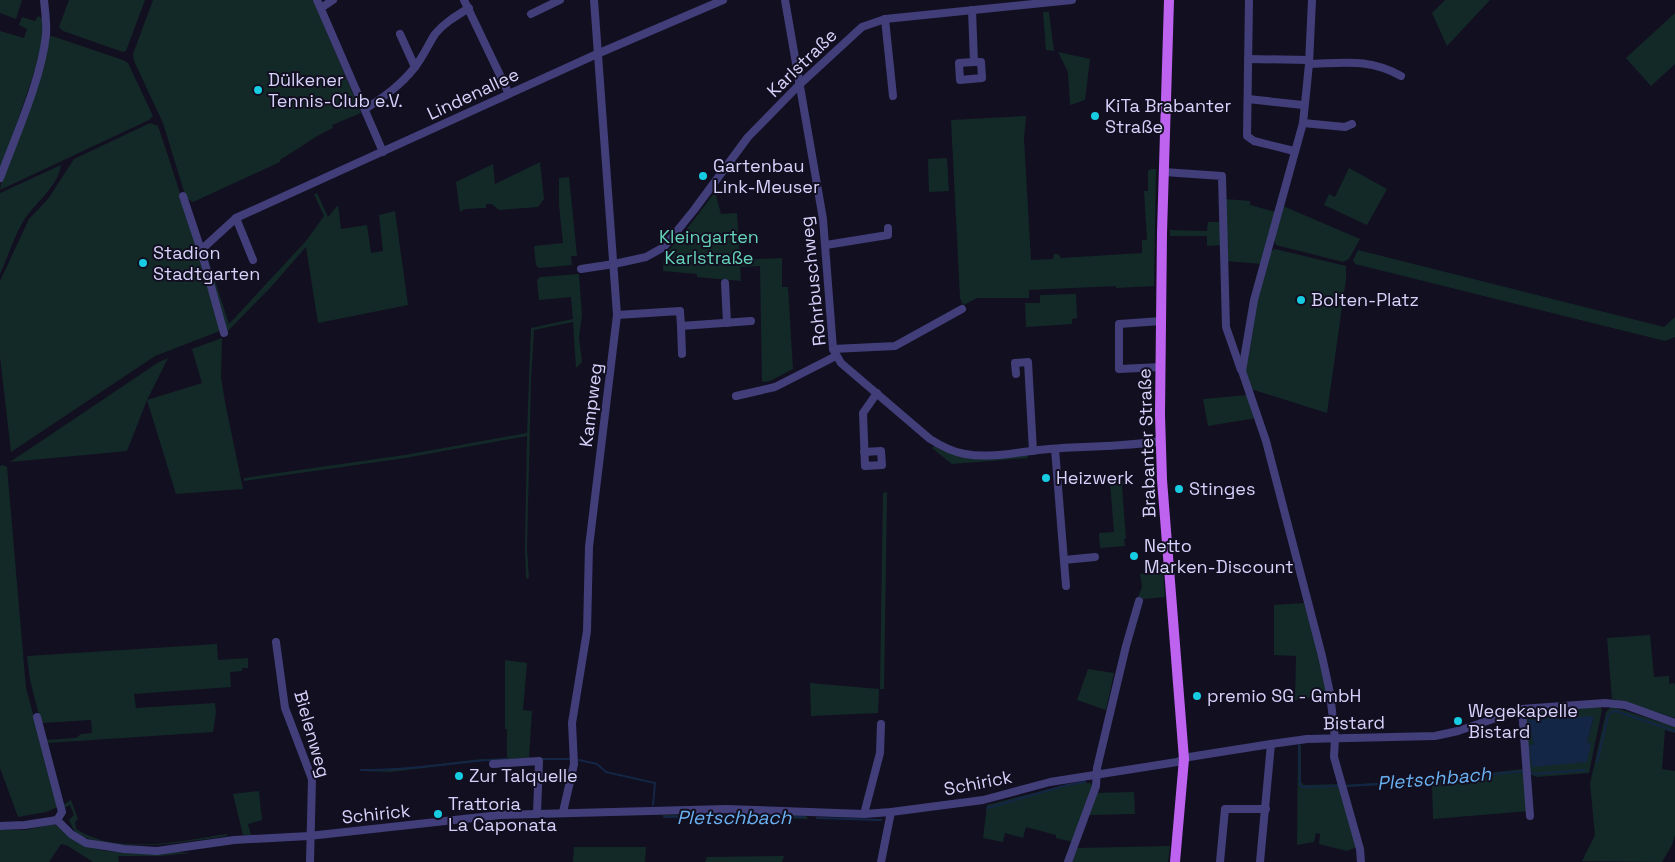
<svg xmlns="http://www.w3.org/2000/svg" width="1675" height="862" font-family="'Space Grotesk',sans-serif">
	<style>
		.green { fill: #132928; fill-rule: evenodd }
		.water { fill: #142645 }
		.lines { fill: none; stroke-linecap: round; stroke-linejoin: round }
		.stream { stroke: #142645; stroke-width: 2 }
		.minor { stroke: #413e7a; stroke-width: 8 }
		.major { stroke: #bd63f0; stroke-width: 10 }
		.poi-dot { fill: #16cce3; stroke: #120f20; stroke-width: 2 }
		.labels { text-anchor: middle; stroke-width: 4; stroke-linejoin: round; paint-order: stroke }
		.street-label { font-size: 18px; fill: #d7d2fb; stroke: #120f20 }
		.poi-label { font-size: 18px; fill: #d7d2fb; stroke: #120f20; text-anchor: start }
		.park-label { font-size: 18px; fill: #65d3b9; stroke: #120f20 }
		.water-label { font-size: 19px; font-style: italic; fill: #6ab1f1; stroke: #120f20 }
	</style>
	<rect width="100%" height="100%" fill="#120f20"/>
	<g class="green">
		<polygon points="0,0 22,0 16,19 0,13"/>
		<polygon points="69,0 145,0 126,51 123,52 63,31 59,27"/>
		<path d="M153,0H313L361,113L332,125L333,128C314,136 299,149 281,159L280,162L193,202L186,198L163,123L134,61L133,54Z"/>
		<polygon points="1445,0 1490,0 1447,46 1432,13"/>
		<polygon points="1043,12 1049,12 1054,51 1046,50"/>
		<polygon points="1675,13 1675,64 1651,86 1626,58"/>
		<polygon points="38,16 43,19 44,33 36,67 0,172 0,31 24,38 27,29 19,25 22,17 35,21"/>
		<polygon points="52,36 123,60 128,63 153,116 149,120 0,190 2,178 49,37"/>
		<polygon points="1058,52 1090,59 1085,100 1070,105 1068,72"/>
		<polygon points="1026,116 1024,139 1031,260 1053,259 1054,254 1058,254 1061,258 1142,253 1142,240 1147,240 1144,191 1148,191 1148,171 1151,169 1156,169 1154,286 1116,288 1116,286 1029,290 1029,298 977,298 964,305 962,303 960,298 951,120"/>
		<path d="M150,123L158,126C181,194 202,262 220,331L155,356L11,452L0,357V281L29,219L48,199L74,159Z"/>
		<polygon points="947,158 949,191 929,192 928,159"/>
		<polygon points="540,162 544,199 538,207 499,210 492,204 486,204 486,208 465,209 460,212 456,182 493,164 495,184"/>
		<path d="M61,165C59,184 37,202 26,217C16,231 8,257 0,274V193Z"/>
		<polygon points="1349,168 1387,189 1367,225 1324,205 1329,194 1335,197"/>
		<polygon points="569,177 577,256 571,256 572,265 539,268 536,265 534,246 563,243 559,205 559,178"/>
		<polygon points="715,192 721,214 737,213 740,260 782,258 782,287 788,287 793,369 770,381 762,382 760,266 740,267 741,281 697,277 697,274 663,271 664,255 683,234"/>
		<polygon points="317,193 328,217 338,205 341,229 367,225 371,253 383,251 379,215 395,211 408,305 318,323 306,247 269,289 226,333 205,256 206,253 229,324 306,241 324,216 314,194"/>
		<polygon points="1225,199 1250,201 1250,205 1276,212 1262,264 1226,261"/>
		<polygon points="1283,206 1360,239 1349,259 1343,262 1276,245 1274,240"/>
		<polygon points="1208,222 1221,222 1221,245 1207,246 1207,236 1170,236 1170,230 1207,231"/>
		<polygon points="1275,249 1346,266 1346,279 1327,413 1251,389 1245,370 1257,301 1271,251"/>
		<polygon points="1358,250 1664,327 1675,317 1675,337 1665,341 1355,264 1353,260"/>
		<polygon points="579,274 582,315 579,337 582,362 576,368 573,322 534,330 531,381 527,548 529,577 526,579 525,548 527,436 405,458 244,481 244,478 405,455 527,433 531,328 573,319 571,297 539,300 537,280 540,277"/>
		<polygon points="1076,294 1077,318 1072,319 1072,324 1026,327 1025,303 1040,303 1040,295"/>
		<polygon points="222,338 221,377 225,402 243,489 176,494 147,400 127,451 10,462 159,362 168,358 147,400 202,383 192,349"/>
		<polygon points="1247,395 1256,418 1208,426 1203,399"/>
		<path d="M934,446C966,464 993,458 1027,455L1028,458L952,464L932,448Z"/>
		<polygon points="3,465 7,467 26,688 58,807 46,812 18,817 0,768 0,466"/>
		<polygon points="1126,481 1122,486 1126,539 1124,539 1125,546 1100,548 1099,533 1114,532 1110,482"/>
		<polygon points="887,492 884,689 880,689 883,493"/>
		<polygon points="1163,571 1165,597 1143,599 1142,598 1138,597 1142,587 1140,574"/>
		<polygon points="1304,603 1321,657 1327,695 1295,700 1296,656 1274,655 1274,605"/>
		<polygon points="1650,635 1654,677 1669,676 1669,684 1674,683 1675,685 1675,718 1625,702 1612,699 1607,638"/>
		<polygon points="217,644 218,660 248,658 248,668 242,668 242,671 230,672 231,687 134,694 136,708 215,703 216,712 213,732 46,743 45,740 76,738 81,734 92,733 91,720 41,723 30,680 27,656"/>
		<polygon points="505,660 527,663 523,710 532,711 529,758 481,761 391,772 361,771 360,770 391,770 481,759 507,759 507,729 505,729"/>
		<polygon points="1088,669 1114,673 1106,710 1077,700"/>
		<polygon points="810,683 879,689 878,713 811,716"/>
		<path d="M1600,706L1602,710L1589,773L1537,777L1527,773L1524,720L1527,712ZM1594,717L1587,742H1590L1529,745L1534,744L1529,720Z"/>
		<polygon points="1611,707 1623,710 1675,727 1675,733 1665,730 1662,769 1675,771 1675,835 1672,845 1662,862 1582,861 1595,835 1590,784 1606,712"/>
		<polygon points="1301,745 1301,782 1304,785 1339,784 1357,847 1347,851 1319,844 1320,834 1316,833 1314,842 1297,845 1298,746"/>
		<polygon points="1523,769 1528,811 1433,819 1432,783 1344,787 1344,785 1432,779"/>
		<polygon points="1086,781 1086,783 1090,783 1093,786 1073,842 1056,838 1056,835 1026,827 1023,838 1005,833 1003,842 983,838 987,805 1069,784"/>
		<polygon points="259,791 262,820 248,824 251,835 243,835 233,794"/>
		<polygon points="1134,792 1135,814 1088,815 1095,793"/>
		<path d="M71,800L78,819L75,822L76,829C117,856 182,841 227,834V836C186,842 148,849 107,843C97,841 85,839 77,833C73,830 71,824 69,820L74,815L70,805L64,808L63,805Z"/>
		<polygon points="733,814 806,815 808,819 746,817 664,818 663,815"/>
		<path d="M54,824C66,829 75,841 87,846C120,858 157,849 191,853L160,856H118L119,862H93L68,846L61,844L49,862H0V830H26Z"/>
		<polygon points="1170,846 1168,862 1071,862 1076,848"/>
		<polygon points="574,847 646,847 645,862 573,862"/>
		<polygon points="784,856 782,862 705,862 707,857"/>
	</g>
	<polygon class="water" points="1594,716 1587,742 1591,743 1587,762 1532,767 1529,745 1534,744 1528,720"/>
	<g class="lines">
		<g class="stream">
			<polyline points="1299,745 1300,785 1302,787 1339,786"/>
			<polyline points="542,759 569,759"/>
			<polyline points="579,760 597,764 606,772 655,783 653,805"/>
			<polyline points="1597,762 1608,716 1611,712 1616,711 1675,731"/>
			<path d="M361,770C410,771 457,761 506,759"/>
			<polyline points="1530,772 1535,774 1585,770"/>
			<polyline points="1345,786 1431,781 1523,771"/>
			<polyline points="987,808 1067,785 1085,782"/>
			<polyline points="664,817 746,815 804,817"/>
			<polyline points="817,818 881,820"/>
		</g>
		<g class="minor">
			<polyline points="317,0 383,152"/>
			<polyline points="464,0 509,94"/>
			<path d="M785,0L823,219L833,349L841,363L930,439C941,446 952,452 965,454C992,459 1022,451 1049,449C1086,446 1124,447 1160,441"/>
			<polyline points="1249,0 1247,136 1254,141 1294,151"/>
			<polyline points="1312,0 1309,64 1303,123 1254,300 1242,371 1266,441 1322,656 1330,693 1335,738 1334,757 1360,849 1361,862"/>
			<polyline points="321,8 333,0"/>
			<polyline points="972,10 974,62"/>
			<polyline points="531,14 560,0"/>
			<polyline points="885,19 893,96"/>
			<polyline points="400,34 415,67"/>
			<polyline points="1248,59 1309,60"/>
			<polygon points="974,62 981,62 982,78 960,80 959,63"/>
			<path d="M1309,64C1344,63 1369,58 1401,76"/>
			<polyline points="1248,99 1303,105"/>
			<path d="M365,109C384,97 401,85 415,67C423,57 428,45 435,34C444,23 456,16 469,8"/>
			<polyline points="1303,123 1345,127 1352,124"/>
			<polyline points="1164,172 1222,176 1226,327 1241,370"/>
			<path d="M0,178C16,135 41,80 46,35C47,24 45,11 44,0"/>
			<polyline points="183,196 201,250 224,333"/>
			<polyline points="236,218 253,260"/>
			<polyline points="826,245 888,235 888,228"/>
			<polyline points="201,250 236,218 597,54 723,0"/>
			<polyline points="581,269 614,264 646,257 664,247 694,210 748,137 799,85 862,27 885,19 1072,0"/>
			<polyline points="725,283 727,323"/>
			<polyline points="617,315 680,311 681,326 751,321"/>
			<polyline points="681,326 682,354"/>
			<polyline points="833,349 895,346 962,309"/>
			<polyline points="1161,367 1119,369 1119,324 1161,321"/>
			<polyline points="1016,374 1015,363 1028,362 1033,451"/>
			<polyline points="736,396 775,387 836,356"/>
			<polyline points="1055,449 1066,586"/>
			<polyline points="864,452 881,451 882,465 865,466 863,413 877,393"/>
			<polyline points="1064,560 1095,557"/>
			<polyline points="276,642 285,708 312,779 310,862"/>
			<polyline points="1522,709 1530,816"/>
			<polyline points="37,717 62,812 57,820"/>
			<polyline points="493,764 539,761 537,813"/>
			<polyline points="563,812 574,764 572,723 587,631 589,547 617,315 594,0"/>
			<polyline points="864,814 880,753 881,724"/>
			<polyline points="0,826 25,825 57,820 71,834 86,843 124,849 157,851 234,840 309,836 500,815 726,809 864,814 891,812 983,800 1050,782 1177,762 1189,757 1271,744 1307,739 1435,736 1458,731 1522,709 1605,703 1625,705 1675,723"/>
			<polyline points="881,862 891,812"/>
			<polyline points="1068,862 1096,786 1097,768 1126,646 1139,601"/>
			<polyline points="1220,862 1225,809 1266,809"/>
			<polyline points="1260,862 1271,744"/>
		</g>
		<polyline class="major" points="1169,0 1162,233 1160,415 1162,480 1184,759 1175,862"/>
	</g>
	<g class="poi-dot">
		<circle cx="258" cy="90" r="5"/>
		<circle cx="1095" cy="116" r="5"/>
		<circle cx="703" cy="176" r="5"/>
		<circle cx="143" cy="263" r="5"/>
		<circle cx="1301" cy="300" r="5"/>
		<circle cx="1046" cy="478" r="5"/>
		<circle cx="1179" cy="489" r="5"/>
		<circle cx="1134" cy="556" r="5"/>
		<circle cx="1197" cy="696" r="5"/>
		<circle cx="1458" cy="721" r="5"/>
		<circle cx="459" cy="776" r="5"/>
		<circle cx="438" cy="814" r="5"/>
	</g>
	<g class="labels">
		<g class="street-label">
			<text transform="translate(802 63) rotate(-44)" y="6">Karlstraße</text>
			<text transform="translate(473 94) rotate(-25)" y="6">Lindenallee</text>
			<text transform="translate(813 281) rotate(-96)" y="6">Rohrbuschweg</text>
			<text transform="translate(591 405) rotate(-83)" y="6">Kampweg</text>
			<text transform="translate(1147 443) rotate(-92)" y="6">Brabanter Straße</text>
			<text transform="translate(1354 723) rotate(-1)" y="6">Bistard</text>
			<text transform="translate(312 734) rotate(74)" y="6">Bielenweg</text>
			<text transform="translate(978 783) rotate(-11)" y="6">Schirick</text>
			<text transform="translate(376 814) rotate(-6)" y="6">Schirick</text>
		</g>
		<g class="poi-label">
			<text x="268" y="86">Dülkener<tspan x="268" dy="21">Tennis-Club e.V.</tspan></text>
			<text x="1105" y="112">KiTa Brabanter<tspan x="1105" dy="21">Straße</tspan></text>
			<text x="713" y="172">Gartenbau<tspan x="713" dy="21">Link-Meuser</tspan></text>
			<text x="153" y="259">Stadion<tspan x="153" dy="21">Stadtgarten</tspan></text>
			<text x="1311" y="306">Bolten-Platz</text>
			<text x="1056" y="484">Heizwerk</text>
			<text x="1189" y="495">Stinges</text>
			<text x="1144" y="552">Netto<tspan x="1144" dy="21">Marken-Discount</tspan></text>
			<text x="1207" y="702">premio SG - GmbH</text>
			<text x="1468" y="717">Wegekapelle<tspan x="1468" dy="21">Bistard</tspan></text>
			<text x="469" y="782">Zur Talquelle</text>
			<text x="448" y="810">Trattoria<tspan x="448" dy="21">La Caponata</tspan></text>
		</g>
		<g class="park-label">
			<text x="709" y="243">Kleingarten<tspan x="709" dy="21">Karlstraße</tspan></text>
		</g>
		<g class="water-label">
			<text transform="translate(1434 778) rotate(-5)" y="7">Pletschbach</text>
			<text x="734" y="824">Pletschbach</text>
		</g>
	</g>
</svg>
